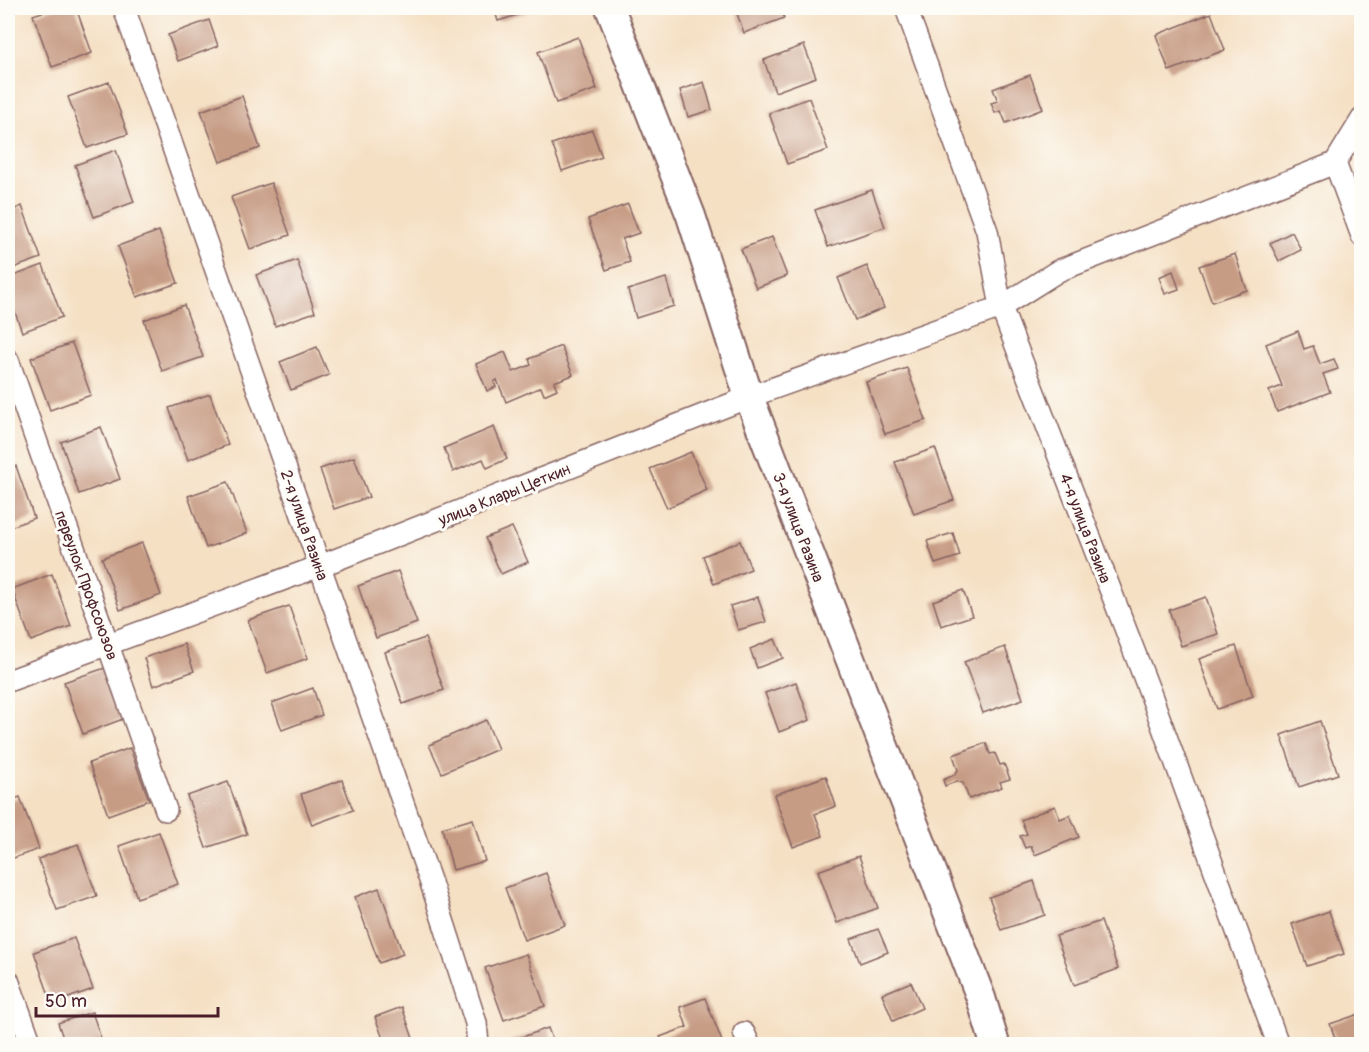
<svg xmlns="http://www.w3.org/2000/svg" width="1369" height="1052" font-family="Pangolin,sans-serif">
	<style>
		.building { fill: #c79c85 }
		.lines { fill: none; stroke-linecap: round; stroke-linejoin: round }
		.street-casing { stroke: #866361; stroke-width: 24 }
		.secondary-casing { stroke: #866361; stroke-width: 32 }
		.street { stroke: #fff; stroke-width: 21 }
		.secondary { stroke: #fff; stroke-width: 28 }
		.labels { text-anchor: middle; stroke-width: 6; stroke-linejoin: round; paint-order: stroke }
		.street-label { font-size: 16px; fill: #4a1f2b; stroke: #fdfcf7 }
	</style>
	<rect width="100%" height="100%" fill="#fdfcf7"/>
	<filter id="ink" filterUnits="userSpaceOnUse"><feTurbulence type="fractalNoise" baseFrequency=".0167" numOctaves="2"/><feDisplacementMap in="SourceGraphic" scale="12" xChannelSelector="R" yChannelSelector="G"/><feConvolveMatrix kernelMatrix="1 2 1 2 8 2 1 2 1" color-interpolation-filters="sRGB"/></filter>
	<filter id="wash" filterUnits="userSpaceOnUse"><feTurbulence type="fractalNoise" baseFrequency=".008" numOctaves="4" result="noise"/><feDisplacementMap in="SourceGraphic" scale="24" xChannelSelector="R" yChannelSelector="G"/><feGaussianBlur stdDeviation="1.35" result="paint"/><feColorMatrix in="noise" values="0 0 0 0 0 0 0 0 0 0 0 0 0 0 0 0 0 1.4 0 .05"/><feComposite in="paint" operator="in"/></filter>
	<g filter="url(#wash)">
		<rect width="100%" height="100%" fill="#f5e0c4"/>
		<g id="blocks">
			<g class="building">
				<polygon points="55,8 76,8 92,53 52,67 33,15"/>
				<polygon points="494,8 540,8 498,21"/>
				<polygon points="735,8 781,8 784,18 744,33"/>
				<polygon points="1211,13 1225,50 1169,71 1156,35"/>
				<polygon points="209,20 218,46 178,61 168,35"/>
				<polygon points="578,37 597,89 556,103 538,52"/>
				<polygon points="804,45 816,77 775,92 764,60"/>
				<polygon points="1030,75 1043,109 1006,123 1001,111 995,113 991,103 998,101 993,89"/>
				<polygon points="109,82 128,134 87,148 68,97"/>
				<polygon points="704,82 712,110 688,117 680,90"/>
				<polygon points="242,96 260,148 220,162 201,111"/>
				<polygon points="809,98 828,150 787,164 769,113"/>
				<polygon points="592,130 602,157 562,171 552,144"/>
				<polygon points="116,150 134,202 94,217 75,165"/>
				<polygon points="271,183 290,235 250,249 231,197"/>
				<polygon points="872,190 885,227 828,247 815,210"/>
				<polygon points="628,204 639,233 622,239 630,262 606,270 588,219"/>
				<polygon points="22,206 41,258 8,270 8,212"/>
				<polygon points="159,231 178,283 137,297 118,246"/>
				<polygon points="1292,232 1301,250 1279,261 1270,243"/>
				<polygon points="772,237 787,276 756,288 741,249"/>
				<polygon points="1235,254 1247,290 1212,302 1199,266"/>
				<polygon points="297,260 315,312 275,326 256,275"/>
				<polygon points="43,265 62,317 22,332 8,292 8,278"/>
				<polygon points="867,266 884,308 855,320 838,278"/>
				<polygon points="1173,271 1179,289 1165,294 1159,277"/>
				<polygon points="666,278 674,306 636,318 628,290"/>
				<polygon points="184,305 203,357 162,371 144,320"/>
				<polygon points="1298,331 1304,349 1313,346 1320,364 1334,359 1338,369 1323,374 1330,392 1277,412 1269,391 1282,386 1266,344"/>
				<polygon points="72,343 91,395 50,410 31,358"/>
				<polygon points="561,346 573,375 554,382 557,389 544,395 541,387 506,402 497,380 494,382 496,387 487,391 476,364 505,352 513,372 531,365 529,359"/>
				<polygon points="317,347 329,375 291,390 280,362"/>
				<polygon points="907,368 926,420 885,434 866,382"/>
				<polygon points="210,394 228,445 188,460 169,408"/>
				<polygon points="101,427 120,479 79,494 61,442"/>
				<polygon points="494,427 507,459 487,468 483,459 453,472 444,448"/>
				<polygon points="935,448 954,500 914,514 895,462"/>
				<polygon points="691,452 707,490 667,508 650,469"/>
				<polygon points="354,457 369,497 334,509 320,469"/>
				<polygon points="16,466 34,518 8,528 8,469"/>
				<polygon points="228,482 247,533 206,548 188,496"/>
				<polygon points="512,527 528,562 501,574 485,538"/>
				<polygon points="953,533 960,556 935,564 927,541"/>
				<polygon points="740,541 751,569 714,584 703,556"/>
				<polygon points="142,543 161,595 120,610 102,558"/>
				<polygon points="398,571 417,623 376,638 358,586"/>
				<polygon points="52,574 71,626 31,641 12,589"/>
				<polygon points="963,590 972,616 941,626 933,601"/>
				<polygon points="758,597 766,622 738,630 730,606"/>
				<polygon points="1206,597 1218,634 1181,646 1169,610"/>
				<polygon points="289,606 308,658 267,673 248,620"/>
				<polygon points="425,638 444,690 403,704 385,652"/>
				<polygon points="775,639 783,658 757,668 750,649"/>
				<polygon points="184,644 194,671 153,686 144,658"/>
				<polygon points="1236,646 1253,696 1217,709 1199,659"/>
				<polygon points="1005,647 1023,699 983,713 964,662"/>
				<polygon points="105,668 123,719 83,734 64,682"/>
				<polygon points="796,682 810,720 779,732 765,693"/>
				<polygon points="313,688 322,715 282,730 272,703"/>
				<polygon points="486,720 498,749 442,773 429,745"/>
				<polygon points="1320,721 1338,774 1299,787 1281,735"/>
				<polygon points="986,743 990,754 995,753 1000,765 1004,764 1010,779 1000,782 1002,787 969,799 963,783 957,781 945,786 943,780 954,775 958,770 953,755"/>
				<polygon points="130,748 149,800 108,815 89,763"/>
				<polygon points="826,776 836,806 815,814 823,836 793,847 774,795"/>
				<polygon points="342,780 353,810 312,825 301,794"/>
				<polygon points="228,782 247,834 206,848 187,796"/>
				<polygon points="20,797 39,849 8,860 8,801"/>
				<polygon points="1055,806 1060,819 1070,815 1079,837 1035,855 1031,846 1025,848 1020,836 1027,834 1021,820"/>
				<polygon points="473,819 485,861 453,870 442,828"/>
				<polygon points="159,832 178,884 137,898 119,846"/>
				<polygon points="78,844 97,896 57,910 38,859"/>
				<polygon points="859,856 878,908 837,923 818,871"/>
				<polygon points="546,873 565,925 524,940 505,888"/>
				<polygon points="1034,881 1045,915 1001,930 989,897"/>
				<polygon points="379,888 403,954 379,963 355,897"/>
				<polygon points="1329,911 1344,954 1307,966 1292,924"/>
				<polygon points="1101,921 1118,969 1074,985 1056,936"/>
				<polygon points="878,929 888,952 860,963 851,939"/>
				<polygon points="74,938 93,989 52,1004 34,952"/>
				<polygon points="526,954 545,1006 504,1020 485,968"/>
				<polygon points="911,982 922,1008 893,1021 882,994"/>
				<polygon points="705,998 723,1044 664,1044 660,1037 687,1027 680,1007"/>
				<polygon points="402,1007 415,1044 385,1044 375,1017"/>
				<polygon points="92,1012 103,1044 65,1044 58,1023"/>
				<polygon points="1362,1013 1362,1044 1337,1044 1330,1024"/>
				<polygon points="548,1028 554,1044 509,1044 508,1042"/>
			</g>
		</g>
	</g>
	<g filter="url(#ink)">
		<use href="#blocks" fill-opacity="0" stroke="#866361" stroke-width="1.5"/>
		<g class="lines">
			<g class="street-casing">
				<g id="street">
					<polyline points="124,8 431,883 476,1023 478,1044"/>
					<polyline points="906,8 987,231 1001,307 1151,695 1278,1044"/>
					<polyline points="1335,163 1362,236"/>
					<polyline points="8,360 166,810"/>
					<polyline points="8,681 320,566 749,397 1001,307 1058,271 1335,163 1362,119"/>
					<polyline points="8,980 31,1044"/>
					<polyline points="744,1033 749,1044"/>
				</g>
			</g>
			<g class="secondary-casing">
				<polyline id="secondary" points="610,8 691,216 749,397 981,998 995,1044"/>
			</g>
			<use href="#street" class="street"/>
			<use href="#secondary" class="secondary"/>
		</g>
	</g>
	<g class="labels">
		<g class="street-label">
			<text transform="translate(504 494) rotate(-22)" y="6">улица Клары Цеткин</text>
			<text transform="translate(305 525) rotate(71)" y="6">2-я улица Разина</text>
			<text transform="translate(799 527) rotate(69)" y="6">3-я улица Разина</text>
			<text transform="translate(1086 528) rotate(69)" y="6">4-я улица Разина</text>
			<text transform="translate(87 585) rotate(70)" y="6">переулок Профсоюзов</text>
		</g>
	</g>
	<rect width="1369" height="1052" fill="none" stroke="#fdfcf7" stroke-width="30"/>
	<path d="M36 1007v9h182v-9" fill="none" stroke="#4a1f2b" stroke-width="3"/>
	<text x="45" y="1007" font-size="18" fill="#4a1f2b" stroke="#fdfcf7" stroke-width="4.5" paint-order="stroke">50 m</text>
</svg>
